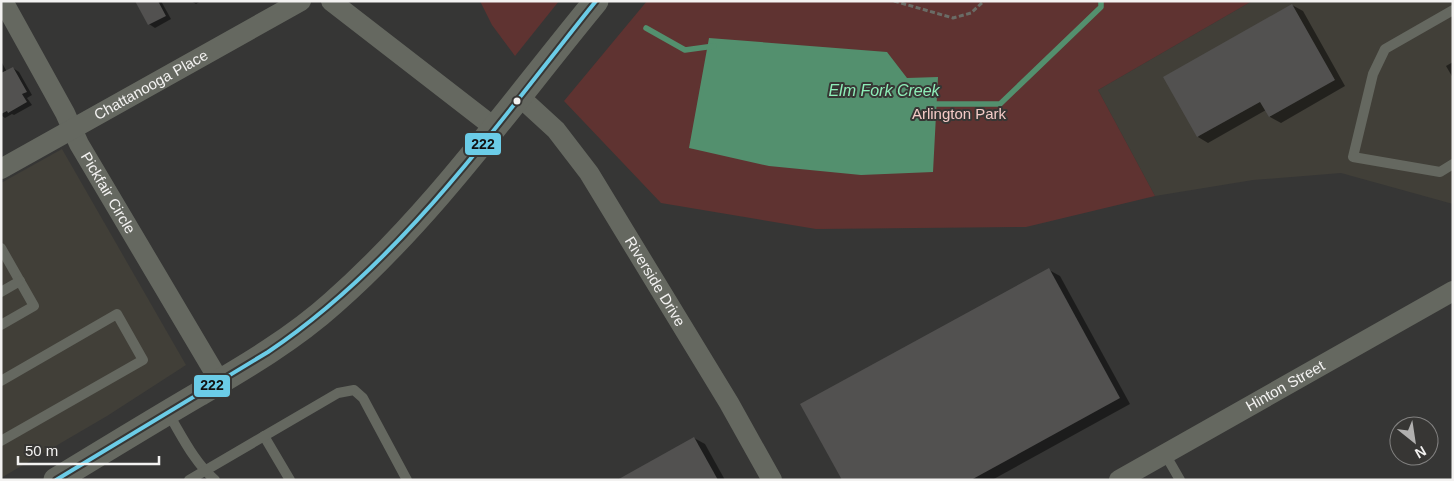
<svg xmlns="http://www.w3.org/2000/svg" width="1454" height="481" font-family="Helvetica,sans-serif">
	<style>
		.built { fill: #413f38 }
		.green { fill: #5f3331 }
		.water { fill: #53906e }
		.shadow { fill: #0007 }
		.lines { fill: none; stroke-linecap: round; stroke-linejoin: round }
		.stream { stroke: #53906e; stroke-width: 5.5 }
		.building { fill: #525150 }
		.path { stroke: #6a6c66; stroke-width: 3; stroke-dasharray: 5 2.5; stroke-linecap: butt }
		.service { stroke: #656860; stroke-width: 10 }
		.minor { stroke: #656860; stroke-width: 20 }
		.tertiary { stroke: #656860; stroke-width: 25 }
		.bus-1-casing { stroke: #373634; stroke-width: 8 }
		.bus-1 { stroke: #6bcce7; stroke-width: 4 }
		.bus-dot { fill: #f3f2f1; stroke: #373634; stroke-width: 2 }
		.labels { text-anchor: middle; stroke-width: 4; stroke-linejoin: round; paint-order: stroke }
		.street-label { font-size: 15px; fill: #f3f2f1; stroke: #373634 }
		.park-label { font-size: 15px; fill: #f4cac6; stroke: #373634 }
		.water-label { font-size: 16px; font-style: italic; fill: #8eeeb8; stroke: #373634 }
		.line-badge { stroke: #373634; stroke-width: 2 }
		.pale-badge-label { font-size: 14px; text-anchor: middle; font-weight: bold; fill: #111 }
	</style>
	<rect width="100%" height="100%" fill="#363635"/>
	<g class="built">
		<polygon points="1252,1 1453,1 1453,204 1341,173 1253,180 1155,196 1098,90"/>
		<polygon points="62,149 186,365 107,416 1,478 1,183"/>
	</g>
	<g class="green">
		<polygon points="480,1 559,1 515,56 492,25"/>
		<polygon points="647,1 1252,1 1098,90 1155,196 1026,227 816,229 661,203 564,101"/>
	</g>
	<polygon class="water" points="709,38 887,52 907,78 938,77 933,172 861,175 769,166 689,148"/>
	<g class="shadow">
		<polygon points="136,1 161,1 171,19 155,28 149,24"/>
		<polygon points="191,1 201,1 196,4"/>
		<polygon points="1292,5 1303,11 1345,86 1281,123 1270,117 1266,110 1208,143 1198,137"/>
		<polygon points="1,61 7,72 13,68 19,72 32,95 27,98 32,105 14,115 12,114 5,118 1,115"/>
		<polygon points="1453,62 1453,78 1446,66"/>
		<polygon points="1049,270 1060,276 1130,404 992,480 843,480"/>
		<polygon points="694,438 705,444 725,480 619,480"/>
	</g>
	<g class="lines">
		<g class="stream">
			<polyline points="646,28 685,50 714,46"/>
			<polyline points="931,104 1000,104 1101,7 1101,1"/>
		</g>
	</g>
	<g class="building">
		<polygon points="135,1 158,1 166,16 148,25"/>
		<polygon points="1292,4 1335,80 1269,117 1260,102 1197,137 1163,77"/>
		<polygon points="13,67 27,92 22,94 27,102 8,113 7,111 1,114 1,73"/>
		<polygon points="1049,268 1120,398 971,480 842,480 800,404"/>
		<polygon points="694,437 718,480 617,480"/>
	</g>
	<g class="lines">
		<polyline class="path" points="894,1 953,18 971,13 984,1"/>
		<g class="service">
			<polyline points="1453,10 1385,49 1373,74 1353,157 1440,172 1453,164"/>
			<polyline points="1,248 34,306 1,325"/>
			<polyline points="1,292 20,281"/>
			<polyline points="1,381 117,314 143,360 1,441"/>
			<path d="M168,413C182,436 194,462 215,480"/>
			<polyline points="264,436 290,480"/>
			<polyline points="1165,454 1180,480"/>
			<polyline points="189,480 338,393 354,390 363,398 407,480"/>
		</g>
		<g class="minor">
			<path id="s1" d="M3,1L65,113L79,144L220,382"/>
			<polyline points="331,1 495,128"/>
			<path id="s2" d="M520,97L556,130L589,173L729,403L772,480"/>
			<path id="s3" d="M1,169L301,1"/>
			<path id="s4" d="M1119,480L1453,291"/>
		</g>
		<path class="tertiary" d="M56,480C104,451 151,422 199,394C245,367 293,339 333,303C434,214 511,104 596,1"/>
		<g class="bus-1-casing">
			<path id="bus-1" d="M56,480L268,352C402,262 496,125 596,1"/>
		</g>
		<use href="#bus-1" class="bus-1"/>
	</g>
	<circle class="bus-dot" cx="517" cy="101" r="4.5"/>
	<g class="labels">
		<g class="street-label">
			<text dy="5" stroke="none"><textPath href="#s3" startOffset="172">Chattanooga Place</textPath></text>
			<text dy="5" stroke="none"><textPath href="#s1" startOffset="219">Pickfair Circle</textPath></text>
			<text dy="5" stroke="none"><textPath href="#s2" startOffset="230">Riverside Drive</textPath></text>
			<text dy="5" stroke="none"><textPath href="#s4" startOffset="191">Hinton Street</textPath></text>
		</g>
		<g class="park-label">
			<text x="959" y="119">Arlington Park</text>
		</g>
		<g class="water-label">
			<text x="884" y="96">Elm Fork Creek</text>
		</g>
	</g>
	<g class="line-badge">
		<rect x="464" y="132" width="38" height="24" rx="5" fill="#6bcce7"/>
		<rect x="193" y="374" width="38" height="24" rx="5" fill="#6bcce7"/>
	</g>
	<g class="pale-badge-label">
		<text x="483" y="149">222</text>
		<text x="212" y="390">222</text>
	</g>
	<rect width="1454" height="481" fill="none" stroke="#f3f2f1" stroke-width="5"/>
	<g transform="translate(1414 441) rotate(150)"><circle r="24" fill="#373634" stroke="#828180"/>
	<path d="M0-4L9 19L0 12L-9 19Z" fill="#b1b0af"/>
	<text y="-8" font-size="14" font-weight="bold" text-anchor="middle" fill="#f3f2f1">N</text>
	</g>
	<path d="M18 456v8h141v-8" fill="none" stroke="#f3f2f1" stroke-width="2.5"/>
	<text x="25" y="456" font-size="15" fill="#f3f2f1" stroke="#373634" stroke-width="4" paint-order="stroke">50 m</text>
</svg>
